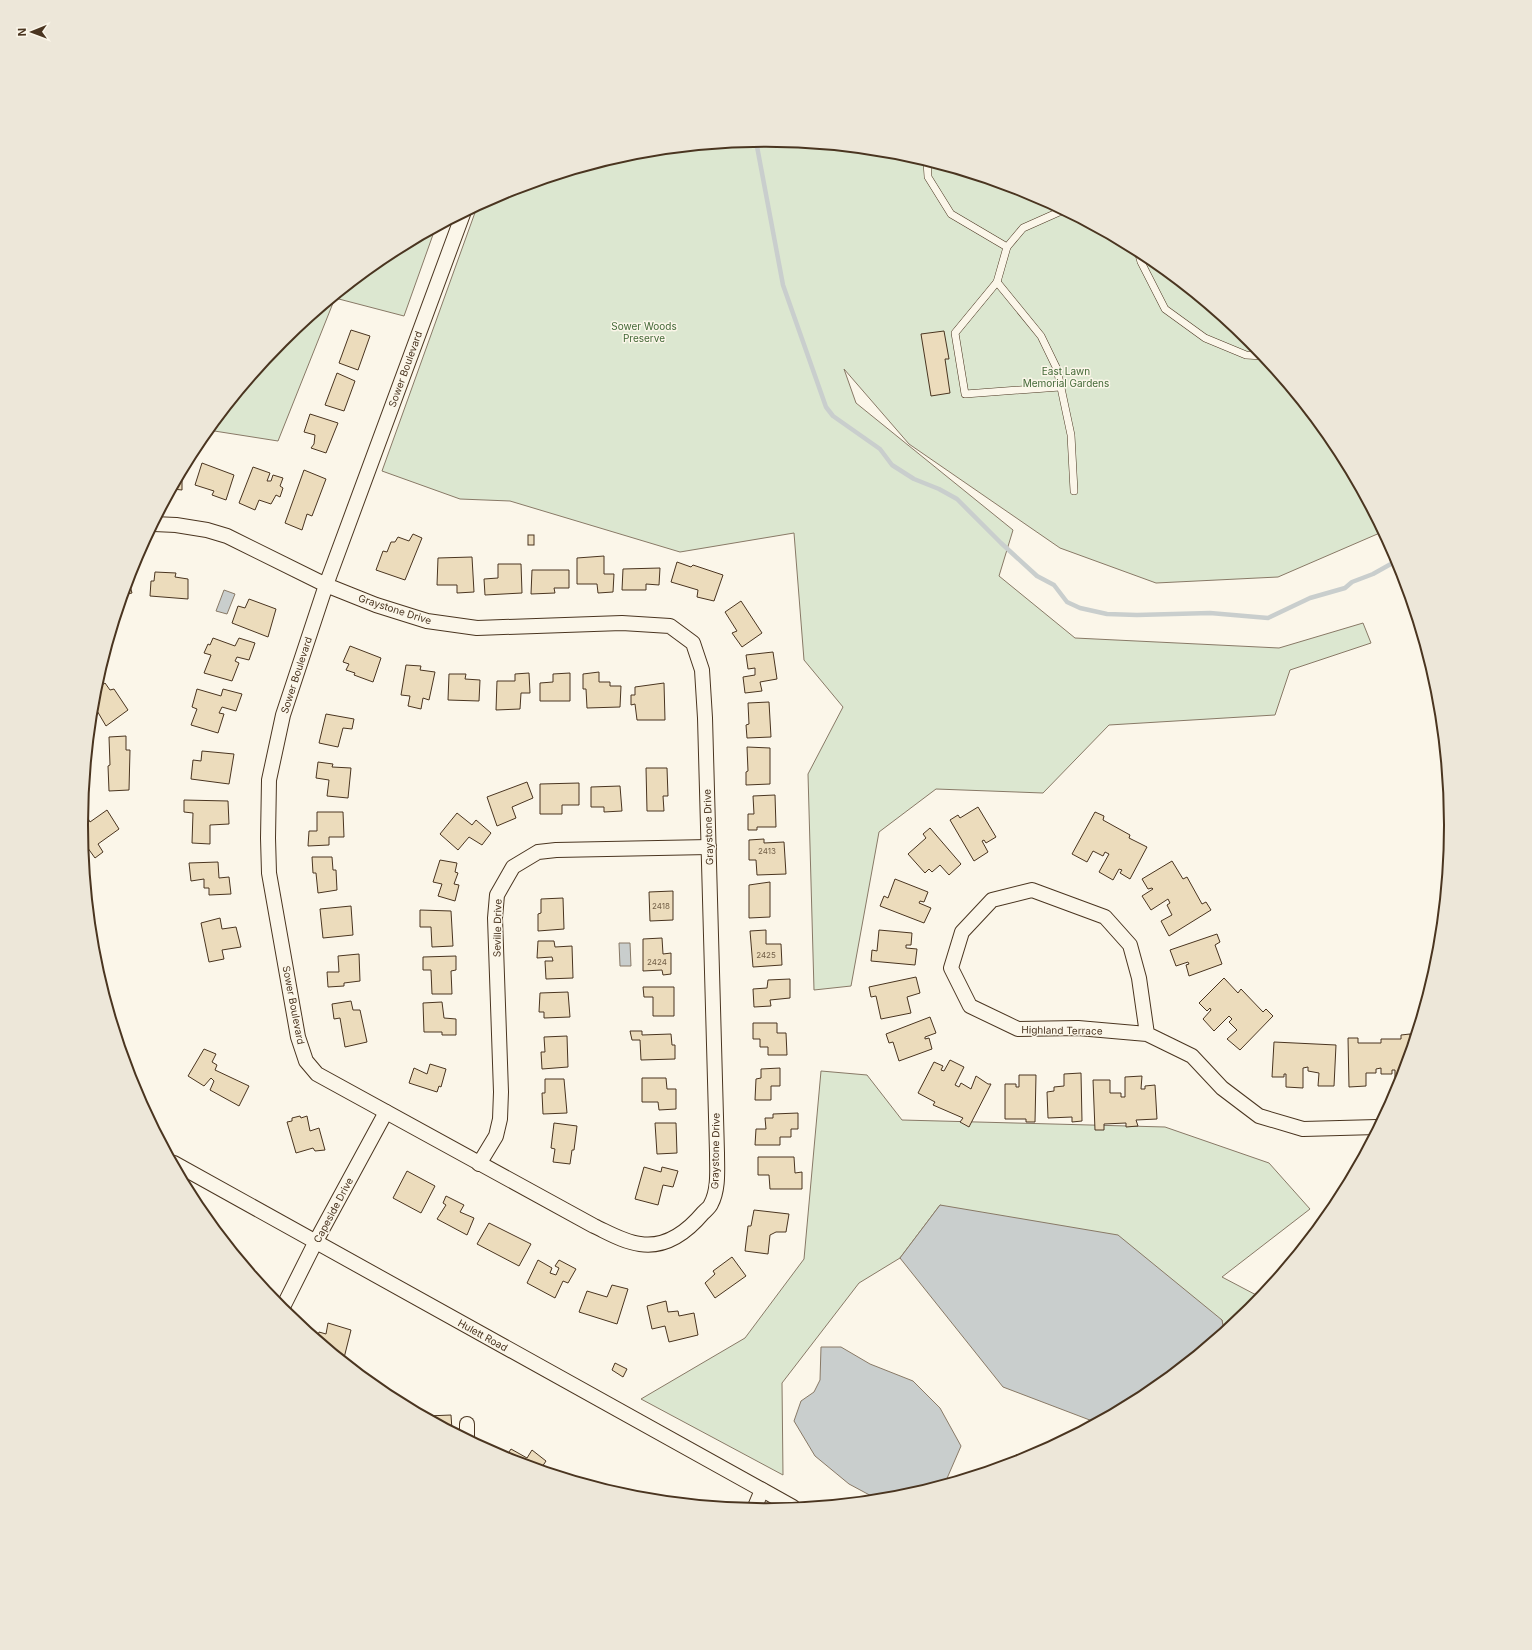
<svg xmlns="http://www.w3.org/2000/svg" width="1532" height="1650" font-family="Inter,sans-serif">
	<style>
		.green { fill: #dce7d0; stroke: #887966 }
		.water { fill: #c9cecd; stroke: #887966 }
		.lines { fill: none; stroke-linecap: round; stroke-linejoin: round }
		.stream { stroke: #c9cecd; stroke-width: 4.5 }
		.building { fill: #ecdcbc; stroke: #4a3520 }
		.lane-casing { stroke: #4a3520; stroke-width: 8 }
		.street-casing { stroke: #4a3520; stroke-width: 16 }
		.lane { stroke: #fbf6e9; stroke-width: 7 }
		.street { stroke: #fbf6e9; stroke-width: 14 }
		.labels { text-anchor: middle; stroke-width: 3; stroke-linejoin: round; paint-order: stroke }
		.number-label { font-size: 8px; fill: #725f47 }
		.park-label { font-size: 10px; fill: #436837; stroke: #fbf6e9 }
		.street-label { font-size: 10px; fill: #4a3520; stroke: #fbf6e9 }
		.rim { fill: none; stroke: #4a3520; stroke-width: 2 }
	</style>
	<rect width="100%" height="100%" fill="#fbf6e9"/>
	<g class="green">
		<polygon points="766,140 900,153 1028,192 1147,256 1251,341 1336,445 1382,532 1278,577 1156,583 1060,548 909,444 844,369 856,403 1013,530 999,576 1075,638 1279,648 1363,623 1371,643 1290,670 1275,715 1109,725 1043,793 936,789 879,832 851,986 814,990 808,774 843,707 804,660 794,533 680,552 510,501 460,499 382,471 477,207 504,192 633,153"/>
		<polygon points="435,229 404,316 335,298 278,441 208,430 282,340 386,255"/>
		<polygon points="821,1071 867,1075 902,1120 1165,1127 1269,1163 1310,1209 1222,1277 1260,1297 1250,1310 1224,1331 1222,1320 940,1205 900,1258 859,1283 782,1383 783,1475 641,1399 745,1338 804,1259"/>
	</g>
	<g class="water">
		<polygon points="224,590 235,594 227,614 216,611"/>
		<polygon points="619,943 630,943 631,966 620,966"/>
		<polygon points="940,1205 1118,1235 1222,1320 1224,1331 1146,1395 1095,1422 1003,1387 900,1258"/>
		<polygon points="821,1347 841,1347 870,1364 913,1381 940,1408 961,1446 945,1483 899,1497 877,1499 849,1484 815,1456 794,1421 801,1401 814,1392 820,1380"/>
	</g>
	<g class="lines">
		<polyline class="stream" points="756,141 783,285 826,407 833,416 880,449 892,465 914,479 939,489 957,499 1001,543 1037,576 1054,585 1067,602 1080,608 1107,614 1137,615 1210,613 1268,618 1310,598 1345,588 1352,582 1373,574 1398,560"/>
	</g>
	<g class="building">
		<polygon points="351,330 370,336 358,370 339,363"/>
		<polygon points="944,331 949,359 945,359 950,393 931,396 921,334"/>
		<polygon points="337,373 355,381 344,411 325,405"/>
		<polygon points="310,414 338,423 326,453 311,448 314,444 315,435 304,432"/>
		<polygon points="202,463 234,475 226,500 212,495 214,491 195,485"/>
		<polygon points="253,467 270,473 267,481 271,481 273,475 283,478 280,486 283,488 280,497 276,495 271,504 259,500 255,510 239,503"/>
		<polygon points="304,470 326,479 312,516 307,514 302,530 285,523"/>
		<polygon points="182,471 182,490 173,489"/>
		<polygon points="413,534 422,538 405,580 376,570 383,551 387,552 391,542 395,542 398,537 409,541"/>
		<rect x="528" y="535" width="6" height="10"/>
		<polygon points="604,556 604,574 614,574 613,592 598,593 597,584 577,584 577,558"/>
		<polygon points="472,557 474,592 457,593 457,585 437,585 438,558"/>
		<polygon points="677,562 691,567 693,565 723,575 714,601 697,597 698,590 671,582"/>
		<polygon points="498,564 521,564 522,593 485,595 484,579 498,578"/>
		<polygon points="660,568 659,585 646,584 646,590 622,590 623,569"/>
		<polygon points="532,570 569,570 569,588 554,588 555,593 531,594"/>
		<polygon points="155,572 176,573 175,577 188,579 188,599 150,596 151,581 154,581"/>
		<polygon points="128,579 132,593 123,595"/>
		<polygon points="249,599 276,609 268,637 232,623 238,606 245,608"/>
		<polygon points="741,601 762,633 742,647 732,633 737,631 725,612"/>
		<polygon points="213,638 235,646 239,638 255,643 249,660 237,657 235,661 239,663 232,681 204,673 211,655 204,653 208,644 210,645"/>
		<polygon points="350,646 381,658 373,682 354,675 355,673 346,670 349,664 343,662"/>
		<polygon points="773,652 777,679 760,682 762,691 745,693 743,677 755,675 755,668 748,669 746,655"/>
		<polygon points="406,665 421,666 420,670 435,672 429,700 423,698 421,709 408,706 410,696 401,695"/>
		<polygon points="599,672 599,682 610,682 610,686 621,686 620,707 587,708 586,689 583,689 583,674"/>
		<polygon points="529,673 530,693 521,693 520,709 496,710 497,681 515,681 515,674"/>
		<polygon points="570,673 570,701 540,701 540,683 553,682 553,674"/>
		<polygon points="449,674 466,674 465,679 480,680 479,701 448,700"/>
		<polygon points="1434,680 1438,692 1431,689"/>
		<polygon points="105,683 110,690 114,689 128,710 106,726 96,709 92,711 95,690"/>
		<polygon points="664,683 665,720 637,720 635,704 631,705 631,695 635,695 635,687"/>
		<polygon points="197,689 221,696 223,689 242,694 236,711 222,707 219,713 224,714 218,733 191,725 197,709 192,707"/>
		<polygon points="769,702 771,737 747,738 746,725 749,724 748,703"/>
		<polygon points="326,714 354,719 352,729 343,728 338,747 319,743"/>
		<polygon points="126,736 126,750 130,750 129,790 109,791 108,766 110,765 109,737"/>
		<polygon points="747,747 770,748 770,784 746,785 746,772 748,771"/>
		<polygon points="202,751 234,754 229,784 191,779 193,760 201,761"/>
		<polygon points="318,762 333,764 332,767 351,768 348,798 327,796 329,780 316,778"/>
		<polygon points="646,768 667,768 668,796 663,796 664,811 647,811"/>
		<polygon points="527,782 533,798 512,807 516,818 497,826 487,797"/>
		<polygon points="579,783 579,805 562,805 562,814 540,814 540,784"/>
		<polygon points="620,786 622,811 604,812 604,807 591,807 591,787"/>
		<polygon points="775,795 776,827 757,827 757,830 748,830 748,814 754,814 753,796"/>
		<polygon points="184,800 228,801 229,824 210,825 210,844 192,843 193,813 184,812"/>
		<polygon points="978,807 996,837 986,843 984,840 982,841 988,852 974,861 950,820 958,815 960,818"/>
		<polygon points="107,810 119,829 98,844 103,852 95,858 82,840 81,825 82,814 85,813 90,822"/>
		<polygon points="317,812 343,812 344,837 329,837 329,845 308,846 309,831 317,831"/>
		<polygon points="1095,812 1104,816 1103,820 1130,835 1129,838 1147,847 1130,879 1120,873 1122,870 1119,869 1113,880 1099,872 1109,854 1105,852 1103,856 1093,851 1087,862 1072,854"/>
		<polygon points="457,813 472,825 476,820 491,833 482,845 469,837 458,850 440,834"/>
		<polygon points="930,828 961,864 949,875 940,865 932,872 929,869 925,873 908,854 926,838 923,834"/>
		<polygon points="764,839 764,843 784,842 786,874 757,875 756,860 749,860 749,840"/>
		<polygon points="312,857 332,857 333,870 336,870 337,890 318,893 316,873 313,873"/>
		<polygon points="440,860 457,863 455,872 458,873 454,884 459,885 455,901 438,896 442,884 433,882"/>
		<polygon points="1172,861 1183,879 1187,877 1202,904 1206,902 1211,910 1169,936 1161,921 1172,915 1167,905 1170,903 1168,899 1151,910 1142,896 1153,889 1152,888 1148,889 1142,879"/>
		<polygon points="218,862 219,878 229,877 231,894 209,895 209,888 204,888 204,879 191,881 189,863"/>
		<polygon points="895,879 928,892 924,902 920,901 919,903 931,908 924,923 880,906 884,896 888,898"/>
		<polygon points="770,882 770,917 749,918 749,885"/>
		<polygon points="673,891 673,920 650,921 649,892"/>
		<polygon points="563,898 564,929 538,931 538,914 541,913 541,899"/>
		<polygon points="351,906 353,935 323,938 320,909"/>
		<polygon points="420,910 451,911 453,946 432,947 431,927 420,927"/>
		<polygon points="220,918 222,929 236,927 241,947 222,950 224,959 209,962 201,923"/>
		<polygon points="766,930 766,944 781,944 782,965 753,967 750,931"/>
		<polygon points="879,930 912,933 911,945 906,945 906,948 917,949 915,965 871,961 872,950 877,951"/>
		<polygon points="1217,934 1220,942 1215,945 1222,964 1189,976 1186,965 1189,964 1188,962 1176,966 1170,950"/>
		<polygon points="662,938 663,954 671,953 671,974 663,975 662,970 643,971 643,939"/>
		<polygon points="538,941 554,941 555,947 572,946 573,978 546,979 545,961 553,961 552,957 537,958"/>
		<polygon points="359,954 360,981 344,983 344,986 328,987 327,972 339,972 338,956"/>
		<polygon points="456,956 456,970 451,971 452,994 432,994 431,970 423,970 423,957"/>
		<polygon points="916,977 920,993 907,997 911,1013 881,1019 876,996 871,997 869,987"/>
		<polygon points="1224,978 1238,993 1241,989 1263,1012 1266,1009 1273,1016 1240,1050 1227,1039 1237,1030 1229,1022 1232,1019 1229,1016 1214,1031 1203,1019 1211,1010 1210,1008 1207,1011 1199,1003"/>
		<polygon points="790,979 790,998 770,1000 771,1006 754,1007 753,989 767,988 768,980"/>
		<polygon points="643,987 674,987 674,1016 653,1016 653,997 644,997"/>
		<polygon points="568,992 570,1017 544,1018 544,1012 539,1012 540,993"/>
		<polygon points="351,1001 353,1010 360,1010 367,1042 345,1047 340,1018 334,1019 332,1004"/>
		<polygon points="442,1002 444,1018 456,1019 456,1035 442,1035 442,1032 424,1032 423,1003"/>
		<polygon points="930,1017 936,1033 925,1037 925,1039 929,1038 932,1049 899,1061 893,1042 889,1043 886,1034"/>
		<polygon points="753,1023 777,1023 777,1033 786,1033 787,1055 768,1055 768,1047 760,1047 760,1039 753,1039"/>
		<polygon points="630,1031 642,1031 642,1035 671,1034 672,1045 675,1045 675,1059 641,1060 640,1040 632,1040"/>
		<polygon points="1410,1034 1411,1048 1400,1083 1395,1083 1395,1070 1392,1070 1392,1074 1381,1074 1381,1068 1376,1069 1376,1073 1366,1073 1366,1086 1349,1087 1348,1038 1358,1038 1358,1043 1381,1043 1381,1039 1401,1039 1401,1035"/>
		<polygon points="567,1036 568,1067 542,1069 541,1052 545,1052 544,1037"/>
		<polygon points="1274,1042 1336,1045 1334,1086 1318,1086 1319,1073 1308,1071 1308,1067 1303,1068 1303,1088 1286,1087 1286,1074 1284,1074 1284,1077 1272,1077"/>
		<polygon points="204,1049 216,1054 212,1062 217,1065 215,1070 249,1086 239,1106 210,1090 214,1081 211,1078 204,1086 188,1076"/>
		<polygon points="950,1060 964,1067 955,1085 959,1087 961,1083 971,1089 976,1076 988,1084 991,1084 969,1127 960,1122 963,1118 933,1105 935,1102 918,1093 934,1062 943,1066 941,1070 944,1071"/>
		<polygon points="430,1064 446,1069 441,1087 439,1086 437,1092 409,1083 414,1068 427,1074"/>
		<polygon points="780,1068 780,1086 771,1086 771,1100 755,1100 756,1079 761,1078 761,1069"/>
		<polygon points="1081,1073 1082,1121 1072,1122 1072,1117 1048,1118 1047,1092 1054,1091 1054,1087 1064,1086 1064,1074"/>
		<polygon points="1019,1075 1036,1075 1035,1122 1026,1122 1026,1119 1005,1119 1005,1084 1016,1084 1016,1087 1019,1087"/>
		<polygon points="1142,1076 1141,1089 1145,1089 1145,1086 1155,1085 1157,1119 1136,1120 1138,1126 1126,1127 1126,1123 1104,1124 1104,1130 1095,1130 1093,1080 1110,1080 1110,1093 1121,1093 1121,1097 1125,1097 1125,1077"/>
		<polygon points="642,1078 666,1078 667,1089 676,1089 676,1109 659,1110 658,1102 642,1102"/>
		<polygon points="545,1079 564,1079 567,1113 543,1114 542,1093 545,1093"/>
		<polygon points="798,1113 798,1129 791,1129 791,1137 780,1137 780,1145 755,1145 756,1129 766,1129 765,1118 773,1118 773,1114"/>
		<polygon points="300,1116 301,1118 307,1116 310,1131 319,1128 325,1150 315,1151 313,1148 296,1153 287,1122 292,1121 292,1118"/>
		<polygon points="554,1123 577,1126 574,1150 572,1150 570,1164 553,1162 555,1149 551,1148"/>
		<polygon points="655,1123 676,1123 677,1153 657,1154"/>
		<polygon points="758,1157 794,1157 795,1173 802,1172 802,1189 770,1189 769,1175 758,1175"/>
		<polygon points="644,1167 661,1172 662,1167 678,1171 673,1187 663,1185 658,1205 635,1199"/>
		<polygon points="407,1171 435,1186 421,1213 393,1198"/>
		<polygon points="446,1196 464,1205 460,1212 474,1218 467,1235 437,1219 446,1205 443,1203"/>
		<polygon points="754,1210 789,1214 786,1232 776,1232 770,1235 768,1254 745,1251 748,1226 751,1226"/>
		<polygon points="489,1223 531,1244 519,1266 477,1244"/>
		<polygon points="732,1257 746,1276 715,1298 705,1283 715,1274 713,1271"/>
		<polygon points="538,1260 552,1268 550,1273 556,1275 559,1268 555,1266 559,1260 576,1269 568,1283 563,1281 555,1298 527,1283"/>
		<polygon points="612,1285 628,1289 617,1324 579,1312 587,1291 607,1297"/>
		<polygon points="666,1301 668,1312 678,1311 679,1316 694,1313 698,1335 669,1342 665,1326 652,1329 647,1306"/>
		<polygon points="328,1323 351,1330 344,1358 339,1356 317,1339 319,1332 326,1334"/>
		<polygon points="615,1363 627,1369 623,1377 612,1370"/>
		<polygon points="451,1415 452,1430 427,1417 427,1416"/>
		<polygon points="511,1449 527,1458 532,1450 546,1461 542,1467 541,1466 539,1469 505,1458"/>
	</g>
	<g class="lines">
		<g class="lane-casing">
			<g id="lane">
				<polyline points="927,161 928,177 951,214 1007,247 1023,228 1059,212 1065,212"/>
				<polyline points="1007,247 997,282 955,333 965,394 1060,387"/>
				<polyline points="1138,251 1141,262 1165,309 1205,338 1246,355 1263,356"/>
				<polyline points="997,282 1041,336 1057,369 1071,435 1074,491"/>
			</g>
		</g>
		<g class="street-casing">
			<g id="street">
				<path d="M154,524L176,525L207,530L227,536L326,585L376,605L427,621L477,628L622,623L670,626L693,643L702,670L705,718L717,1153C717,1169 719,1189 711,1204C710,1207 706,1210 703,1213C687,1232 666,1248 640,1244C624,1242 609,1233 594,1226L317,1074L306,1061L298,1037L269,873L268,838L269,780L283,715L326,585L463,214"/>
				<polyline points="1147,1034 1139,978 1130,945 1105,917 1032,890 992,900 962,932 951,968 970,1006 1018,1029 1078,1028 1147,1034 1192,1056 1222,1088 1259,1116 1303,1129 1377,1127"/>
				<polyline points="174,1163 793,1507"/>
				<polyline points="479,1164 496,1136 500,1119 501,1092 495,918 497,895 513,867 538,852 556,850 709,847"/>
				<polyline points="282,1309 316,1241 386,1112"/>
				<polyline points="467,1424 467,1438"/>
				<polyline points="754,1509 762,1490"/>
			</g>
		</g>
		<use href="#lane" class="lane"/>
		<use href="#street" class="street"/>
	</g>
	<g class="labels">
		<g class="number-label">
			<text x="767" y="854">2413</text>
			<text x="661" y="909">2418</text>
			<text x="766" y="958">2425</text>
			<text x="657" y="965">2424</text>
		</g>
		<g class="park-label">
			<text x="644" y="330">Sower Woods<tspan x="644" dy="12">Preserve</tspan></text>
			<text x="1066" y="375">East Lawn<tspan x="1066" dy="12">Memorial Gardens</tspan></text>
		</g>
		<g class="street-label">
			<text transform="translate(405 369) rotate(-70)" y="4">Sower Boulevard</text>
			<text transform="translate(395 609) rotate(18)" y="4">Graystone Drive</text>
			<text transform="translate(296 675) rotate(-72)" y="4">Sower Boulevard</text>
			<text transform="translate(708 827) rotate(-92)" y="4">Graystone Drive</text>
			<text transform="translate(497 928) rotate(-89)" y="4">Seville Drive</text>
			<text transform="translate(294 1005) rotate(79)" y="4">Sower Boulevard</text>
			<text transform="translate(1062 1030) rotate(1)" y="4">Highland Terrace</text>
			<text transform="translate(715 1151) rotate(-89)" y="4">Graystone Drive</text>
			<text transform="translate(333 1210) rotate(-62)" y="4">Capeside Drive</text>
			<text transform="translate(483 1335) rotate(29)" y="4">Hulett Road</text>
		</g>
	</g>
	<path d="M0 0H1532V1650H0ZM88 825a678 678 0 1 1 1356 0a678 678 0 1 1-1356 0Z" fill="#ede7d9" fill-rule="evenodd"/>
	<path class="rim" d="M88 825a678 678 0 1 1 1356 0a678 678 0 1 1-1356 0Z"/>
	<g transform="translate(32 32) rotate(269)" stroke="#fbf6e9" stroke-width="3" paint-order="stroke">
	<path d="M0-3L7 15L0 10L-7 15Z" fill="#4a3520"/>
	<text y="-6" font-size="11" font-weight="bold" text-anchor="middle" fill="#4a3520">N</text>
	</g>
</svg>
